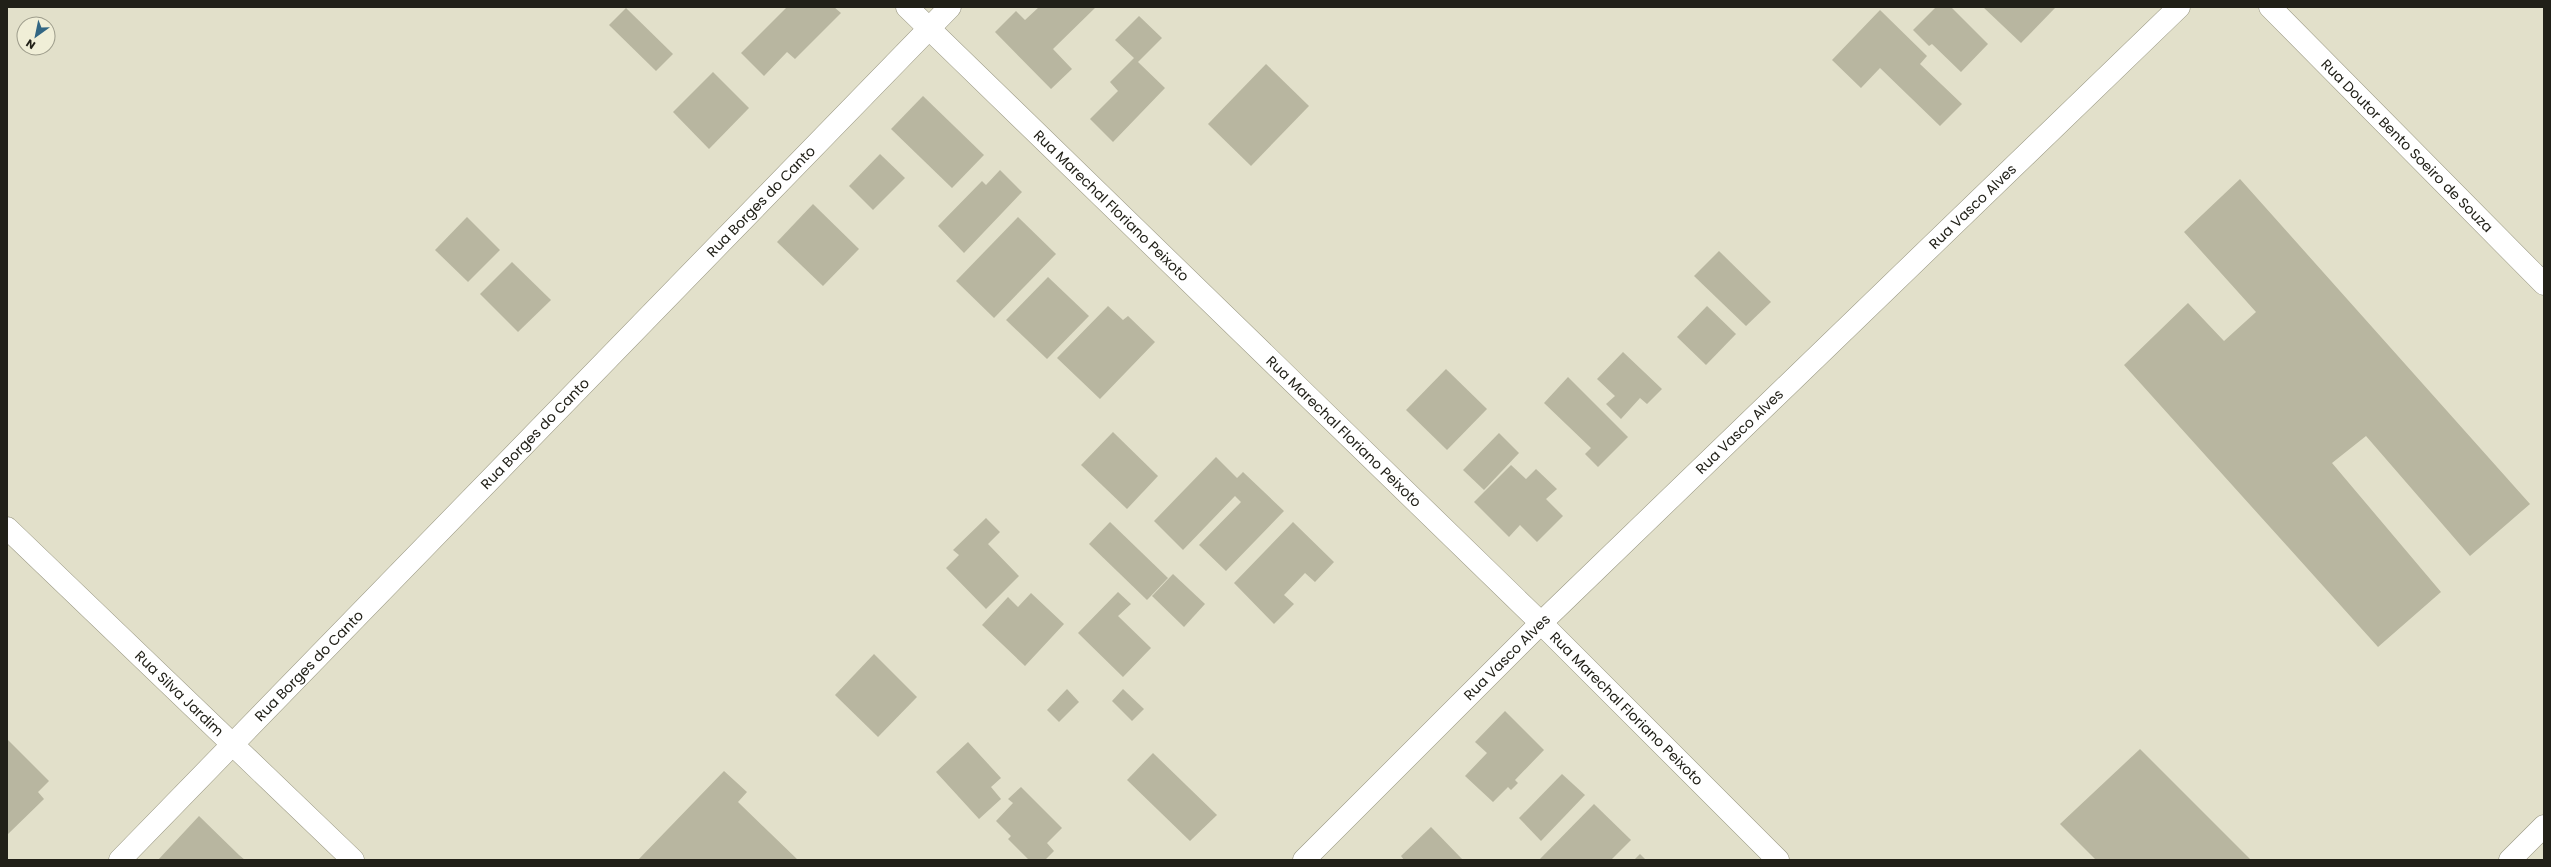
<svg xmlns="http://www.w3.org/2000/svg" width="2551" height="867" font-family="Poppins,sans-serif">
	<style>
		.building { fill: #b8b6a0 }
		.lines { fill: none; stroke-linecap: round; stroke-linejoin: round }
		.street-casing { stroke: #989681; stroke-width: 23 }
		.street { stroke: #fff; stroke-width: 22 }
		.labels { text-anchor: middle; stroke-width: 3.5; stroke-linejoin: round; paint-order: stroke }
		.street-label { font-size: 14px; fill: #212018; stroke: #f0eed7 }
	</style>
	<rect width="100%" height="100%" fill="#e2e0ca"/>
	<g class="building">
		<polygon points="787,7 834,7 841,13 795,59 787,52 764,76 741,53"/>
		<polygon points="1039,7 1096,7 1053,49 1072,69 1051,89 995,32 1016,11 1025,20"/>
		<polygon points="1936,7 1951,7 1988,44 1961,72 1932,44 1929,46 1913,30"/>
		<polygon points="1983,7 2056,7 2021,43"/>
		<polygon points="626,8 673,54 656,71 609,25"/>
		<polygon points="1880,10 1927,56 1920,64 1962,104 1940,126 1880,68 1861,88 1832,60"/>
		<polygon points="1139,16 1162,38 1138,62 1165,88 1113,142 1090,119 1118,91 1110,82 1134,58 1115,40"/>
		<polygon points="1266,64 1309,106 1251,166 1208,124"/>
		<polygon points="713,72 749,108 709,149 673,112"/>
		<polygon points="923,96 984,155 952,188 891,129"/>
		<polygon points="880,154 905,178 873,210 849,186"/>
		<polygon points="1000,170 1022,192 964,253 938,226 982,181 986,185"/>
		<polygon points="2240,179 2530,504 2470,556 2366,436 2332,463 2441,592 2378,647 2124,365 2188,303 2224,341 2256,312 2184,232"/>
		<polygon points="813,204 859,249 823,286 777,242"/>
		<polygon points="467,217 500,250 468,282 435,250"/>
		<polygon points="1018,217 1056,254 994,318 956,281"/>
		<polygon points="1719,251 1771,302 1746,326 1694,276"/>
		<polygon points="512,262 551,300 518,332 480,294"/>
		<polygon points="1048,277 1089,316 1047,359 1006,320"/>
		<polygon points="1108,306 1123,320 1128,316 1155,342 1100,399 1057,358"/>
		<polygon points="1707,306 1736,334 1706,365 1677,337"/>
		<polygon points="1623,352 1662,389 1647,404 1640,398 1621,419 1606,404 1615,396 1597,379"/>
		<polygon points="1446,369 1487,409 1447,450 1406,410"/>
		<polygon points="1568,377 1628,437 1598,467 1585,454 1591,448 1544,403"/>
		<polygon points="1113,432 1158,476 1127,509 1081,465"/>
		<polygon points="1499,433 1519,453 1484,490 1463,470"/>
		<polygon points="1216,457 1237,478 1243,472 1284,511 1226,571 1199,545 1241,502 1235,496 1183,550 1154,521"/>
		<polygon points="1511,465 1526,479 1536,469 1557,489 1546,499 1563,516 1537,542 1520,525 1509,537 1474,502"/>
		<polygon points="986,518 1000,532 988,544 1019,576 986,609 946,568 959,555 953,550"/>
		<polygon points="1110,522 1168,578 1147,600 1089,544"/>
		<polygon points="1293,522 1334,562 1315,582 1305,573 1284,595 1294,604 1274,624 1234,583"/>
		<polygon points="1173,574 1205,604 1184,627 1152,596"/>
		<polygon points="1118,592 1131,604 1118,616 1151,648 1123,677 1078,633"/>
		<polygon points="1031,593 1064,624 1025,666 982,625 1008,597 1018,607"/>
		<polygon points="874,654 917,697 878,737 835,695"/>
		<polygon points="1067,689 1079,702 1059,722 1047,710"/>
		<polygon points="1123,689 1144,709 1132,721 1112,701"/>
		<polygon points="1505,711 1544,750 1515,780 1518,783 1511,790 1508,787 1493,802 1465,776 1487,753 1475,742"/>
		<polygon points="7,739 49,781 38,792 44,799 7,835"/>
		<polygon points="968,742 1001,778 991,787 1001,799 979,819 936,772"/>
		<polygon points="2140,749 2251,860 2096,860 2060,824"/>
		<polygon points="1153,753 1217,815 1190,841 1127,780"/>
		<polygon points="724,771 747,792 738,802 798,860 638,860"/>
		<polygon points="1562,774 1585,795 1541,841 1519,818"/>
		<polygon points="1021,787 1062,828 1047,843 1054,851 1045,860 1029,860 1008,839 1011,836 996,821 1013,803 1008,799"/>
		<polygon points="1594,804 1631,840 1611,860 1539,860"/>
		<polygon points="199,816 239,855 245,860 158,860"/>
		<polygon points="1431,827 1463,860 1404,860 1401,856"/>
		<polygon points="1640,854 1646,860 1634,860"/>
	</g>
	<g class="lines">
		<g class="street-casing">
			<g id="street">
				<path id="s1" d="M907,7L1541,623L1778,860"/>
				<path id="s2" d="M2270,7L2544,284"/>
				<path id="s3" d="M7,528L353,860"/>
				<path id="s4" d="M120,860L950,7"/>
				<path id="s5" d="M1304,860L1541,623L2179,7"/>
				<polyline points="2510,860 2544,826"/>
			</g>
		</g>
		<use href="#street" class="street"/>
	</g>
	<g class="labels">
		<g class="street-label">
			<text dy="5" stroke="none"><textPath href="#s2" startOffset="195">Rua Doutor Bento Soeiro de Souza</textPath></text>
			<text dy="5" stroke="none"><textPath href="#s4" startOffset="919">Rua Borges do Canto</textPath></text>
			<text dy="5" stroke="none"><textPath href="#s1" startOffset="285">Rua Marechal Floriano Peixoto</textPath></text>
			<text dy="5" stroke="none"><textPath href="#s5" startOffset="935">Rua Vasco Alves</textPath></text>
			<text dy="5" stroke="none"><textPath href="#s5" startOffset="611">Rua Vasco Alves</textPath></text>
			<text dy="5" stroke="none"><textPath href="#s1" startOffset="609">Rua Marechal Floriano Peixoto</textPath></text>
			<text dy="5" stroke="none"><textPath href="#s4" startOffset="595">Rua Borges do Canto</textPath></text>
			<text dy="5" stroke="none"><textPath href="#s5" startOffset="287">Rua Vasco Alves</textPath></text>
			<text dy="5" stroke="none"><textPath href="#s4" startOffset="271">Rua Borges do Canto</textPath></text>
			<text dy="5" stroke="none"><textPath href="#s3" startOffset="239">Rua Silva Jardim</textPath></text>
			<text dy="5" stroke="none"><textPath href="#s1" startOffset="1005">Rua Marechal Floriano Peixoto</textPath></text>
		</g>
	</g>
	<rect width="2551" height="867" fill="none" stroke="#212018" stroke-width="16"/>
	<g transform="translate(36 36) rotate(213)"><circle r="19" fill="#f0eed7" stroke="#9d9c8b"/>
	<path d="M0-3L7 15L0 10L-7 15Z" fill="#326683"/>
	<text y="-6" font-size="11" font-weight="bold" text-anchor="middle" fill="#212018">N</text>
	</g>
</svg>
